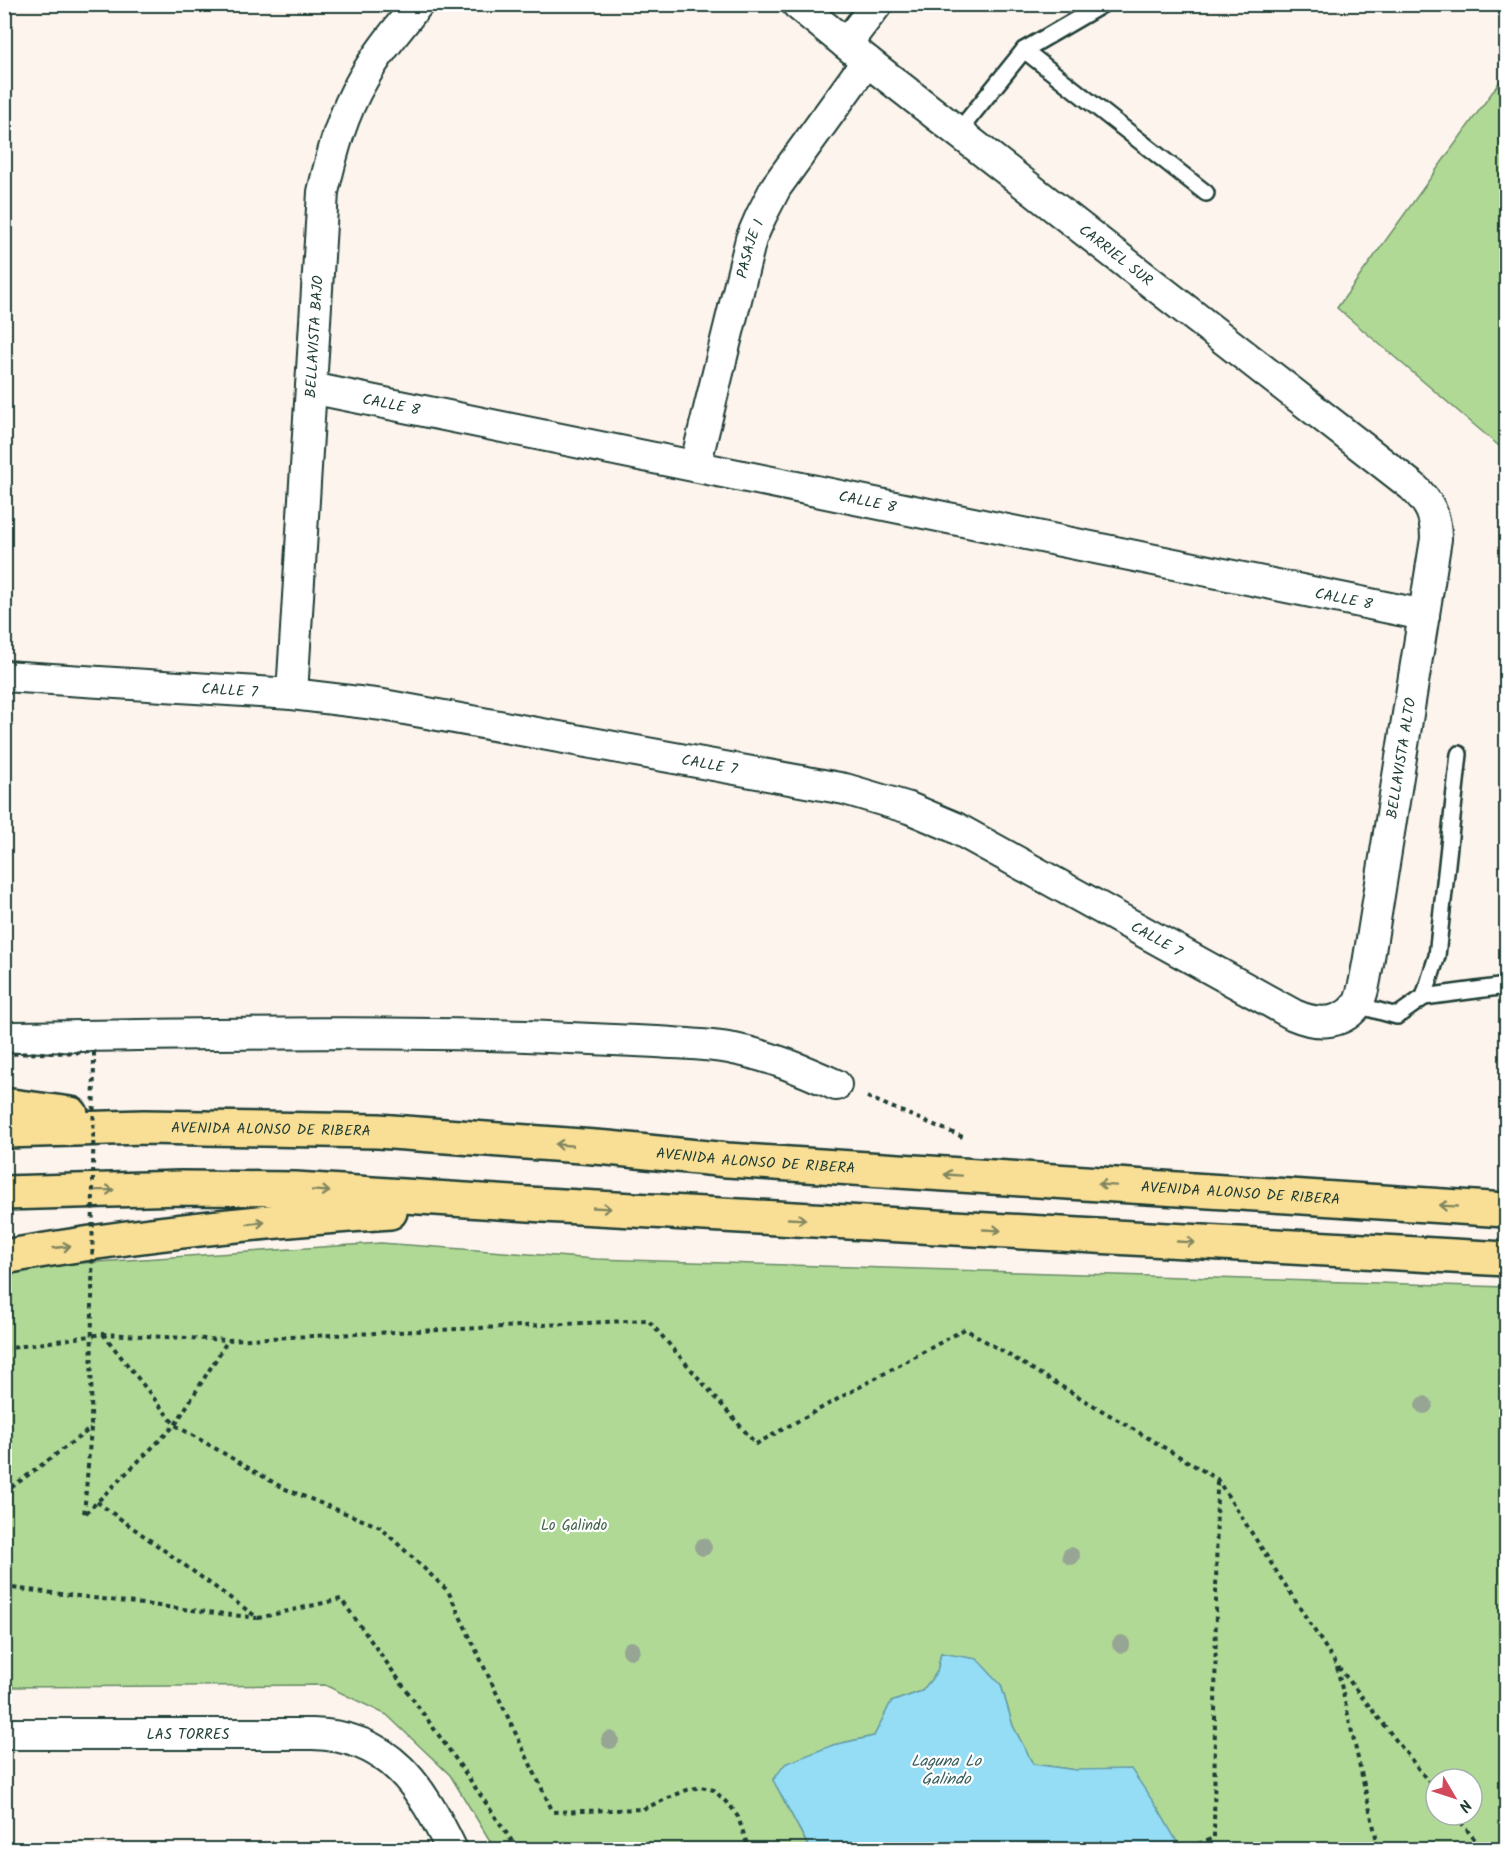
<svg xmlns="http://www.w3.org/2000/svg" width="1511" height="1854" font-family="Kalam,sans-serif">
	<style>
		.green { fill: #b0d996; stroke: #688b65; stroke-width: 1.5; fill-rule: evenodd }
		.water { fill: #94ddf5; stroke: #659da8; stroke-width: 1.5 }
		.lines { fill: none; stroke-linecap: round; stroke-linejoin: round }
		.service-casing { stroke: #1f3d34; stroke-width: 20 }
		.minor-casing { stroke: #1f3d34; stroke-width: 34 }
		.trunk-casing { stroke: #1f3d34; stroke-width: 38 }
		.path { stroke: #1f3d34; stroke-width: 4; stroke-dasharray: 4.5 4.5; stroke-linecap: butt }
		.service { stroke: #fff; stroke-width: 15 }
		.minor { stroke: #fff; stroke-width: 30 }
		.trunk { stroke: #f9df96; stroke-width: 33 }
		.path-bridge { stroke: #1f3d34; stroke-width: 4; stroke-dasharray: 4.5 4.5; stroke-linecap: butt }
		.tree { fill: #97a594 }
		.oneway { stroke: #818660 }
		.labels { text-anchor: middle; stroke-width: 4.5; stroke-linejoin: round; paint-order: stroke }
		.street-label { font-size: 15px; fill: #1f3d34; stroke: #fff }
		.park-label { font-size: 15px; fill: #43644c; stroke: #fff }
		.water-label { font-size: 16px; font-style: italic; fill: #365d5b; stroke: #fff }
	</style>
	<rect width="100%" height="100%" fill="#fdf4ed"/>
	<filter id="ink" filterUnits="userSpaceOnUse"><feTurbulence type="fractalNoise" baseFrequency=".0167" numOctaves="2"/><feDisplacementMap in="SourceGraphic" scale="12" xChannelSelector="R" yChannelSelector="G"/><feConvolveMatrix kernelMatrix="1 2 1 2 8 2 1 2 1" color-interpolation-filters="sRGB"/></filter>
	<g filter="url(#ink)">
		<g class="green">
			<polygon points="1506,73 1506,452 1337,308"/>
			<path d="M381,1243L596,1259L1506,1287V1849H1181L1158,1809L1076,1770L1033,1764L1013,1726L1001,1685L941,1653L937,1672L922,1691L891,1702L874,1736L833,1745L773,1779L810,1850L495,1849L450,1775L387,1715L325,1685L5,1687V1271L22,1267ZM1436,1779H1472V1815H1436Z"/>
		</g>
		<polygon class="water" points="941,1653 977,1659 1001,1685 1013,1726 1033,1764 1076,1770 1131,1769 1158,1809 1181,1849 810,1849 773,1780 785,1764 833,1745 874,1736 891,1702 922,1691 937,1672"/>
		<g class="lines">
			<g class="service-casing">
				<g id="service">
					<polyline points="1024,50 1206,193"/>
					<polyline points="958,132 1024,50 1103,4"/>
					<polyline points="1424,997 1506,986"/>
					<polyline points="1357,1005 1397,1016 1424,997 1437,956 1459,754"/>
				</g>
			</g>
			<g class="minor-casing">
				<g id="minor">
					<polyline points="846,44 877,4"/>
					<path id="s1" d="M311,388L1424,615"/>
					<path id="s2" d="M695,466L745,263L751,239L761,216L776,187L867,61"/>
					<path id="s3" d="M4,676L292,694L383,705L845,789L909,808L954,827L1294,1015C1315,1024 1340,1026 1356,1006C1364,995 1365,977 1368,964L1436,539C1436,515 1430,503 1412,486L867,61L797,4"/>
					<path id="s4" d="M292,694L323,192C332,153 342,114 363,79C378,52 398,29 418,4"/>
					<path d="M4,1037C178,1035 352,1030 526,1036C570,1038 613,1040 657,1042C683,1044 709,1044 734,1049C770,1056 803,1070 836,1085"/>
					<path id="s5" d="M4,1734H313C390,1736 421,1786 452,1850"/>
				</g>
			</g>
			<g class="trunk-casing">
				<g id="trunk">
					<polyline points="4,1105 71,1114"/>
					<path id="s6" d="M4,1131L144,1127L378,1131L608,1148L727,1160L1506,1210"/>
					<polyline points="4,1193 181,1188 295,1189 544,1205 1506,1259"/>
					<path d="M4,1257C132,1234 261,1221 390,1212"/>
				</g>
			</g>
			<g class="path">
				<polyline points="867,1097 963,1137"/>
				<polyline points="103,1334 175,1425 228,1340"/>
				<polyline points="4,1349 103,1334 228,1340 648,1320 756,1444 965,1329 1217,1479 1336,1664 1436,1791"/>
				<polyline points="91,1428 84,1515 175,1425 283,1488 380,1527 448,1591 553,1812 643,1809 687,1790 701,1787 714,1790 732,1808 738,1817 749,1850"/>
				<polyline points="4,1493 90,1429"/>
				<polyline points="97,1502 258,1618 341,1599 455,1758 514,1844 516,1850"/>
				<polyline points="4,1587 257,1618"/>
				<polyline points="1337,1667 1379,1850"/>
				<polyline points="1455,1815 1476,1841 1476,1850"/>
				<polyline points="1181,1850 1214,1838 1217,1480"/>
			</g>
			<use href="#service" class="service"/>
			<use href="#minor" class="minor"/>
			<use href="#trunk" class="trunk"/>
			<polyline class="path-bridge" points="4,1054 94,1052 91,1428"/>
		</g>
		<g class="tree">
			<circle cx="1424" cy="1405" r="9"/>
			<circle cx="703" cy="1547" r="9"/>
			<circle cx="1071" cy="1556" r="9"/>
			<circle cx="1121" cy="1644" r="9"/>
			<circle cx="631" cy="1650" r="9"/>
			<circle cx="610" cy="1740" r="9"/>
		</g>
		<defs><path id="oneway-shaft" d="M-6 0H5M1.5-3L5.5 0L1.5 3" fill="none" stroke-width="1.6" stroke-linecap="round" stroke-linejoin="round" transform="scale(1.5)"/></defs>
		<g class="oneway">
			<use href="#oneway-shaft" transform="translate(564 1145) rotate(-175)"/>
			<use href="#oneway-shaft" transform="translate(953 1175) rotate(-176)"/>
			<use href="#oneway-shaft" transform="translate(1107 1185) rotate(-176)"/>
			<use href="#oneway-shaft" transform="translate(105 1190) rotate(-1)"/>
			<use href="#oneway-shaft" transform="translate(321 1191) rotate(4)"/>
			<use href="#oneway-shaft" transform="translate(1448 1206) rotate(-177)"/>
			<use href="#oneway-shaft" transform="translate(602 1208) rotate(3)"/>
			<use href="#oneway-shaft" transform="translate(797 1219) rotate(3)"/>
			<use href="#oneway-shaft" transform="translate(256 1223) rotate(-6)"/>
			<use href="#oneway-shaft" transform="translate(992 1230) rotate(3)"/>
			<use href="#oneway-shaft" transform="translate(1186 1242) rotate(3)"/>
			<use href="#oneway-shaft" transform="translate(62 1247) rotate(-8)"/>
		</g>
	</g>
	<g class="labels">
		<g class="street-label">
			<text dy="5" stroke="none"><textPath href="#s2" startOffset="224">PASAJE 1</textPath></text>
			<text transform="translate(1116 255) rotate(38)" y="5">CARRIEL SUR</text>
			<text dy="5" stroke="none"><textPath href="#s4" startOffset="358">BELLAVISTA BAJO</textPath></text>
			<text dy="5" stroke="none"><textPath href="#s1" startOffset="82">CALLE 8</textPath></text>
			<text dy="5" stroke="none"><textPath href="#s1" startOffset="568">CALLE 8</textPath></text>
			<text dy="5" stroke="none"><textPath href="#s1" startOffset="1054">CALLE 8</textPath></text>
			<text dy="5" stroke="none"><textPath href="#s3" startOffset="226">CALLE 7</textPath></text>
			<text dy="5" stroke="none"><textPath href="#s3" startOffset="1674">BELLAVISTA ALTO</textPath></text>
			<text dy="5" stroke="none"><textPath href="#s3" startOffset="712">CALLE 7</textPath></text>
			<text dy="5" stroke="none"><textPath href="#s3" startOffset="1197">CALLE 7</textPath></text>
			<text dy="5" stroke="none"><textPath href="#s6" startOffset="267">AVENIDA ALONSO DE RIBERA</textPath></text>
			<text dy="5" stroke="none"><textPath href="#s6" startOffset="753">AVENIDA ALONSO DE RIBERA</textPath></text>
			<text dy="5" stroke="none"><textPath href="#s6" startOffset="1239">AVENIDA ALONSO DE RIBERA</textPath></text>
			<text dy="5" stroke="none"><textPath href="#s5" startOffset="184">LAS TORRES</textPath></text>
		</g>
		<g class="park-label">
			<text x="574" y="1530">Lo Galindo</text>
		</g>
		<g class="water-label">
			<text x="946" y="1766">Laguna Lo<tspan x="946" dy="18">Galindo</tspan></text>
		</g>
	</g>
	<rect width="1511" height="1854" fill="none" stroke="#fff" stroke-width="24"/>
	<rect x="12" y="12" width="1487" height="1830" fill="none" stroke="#1f3d34" stroke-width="2" filter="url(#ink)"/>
	<g transform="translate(1454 1797) rotate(129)"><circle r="28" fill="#ffffff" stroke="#a5b1ae" stroke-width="1.5"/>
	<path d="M0-4.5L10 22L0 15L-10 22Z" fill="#d1495b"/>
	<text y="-9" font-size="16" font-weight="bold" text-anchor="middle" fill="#1f3d34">N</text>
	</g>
</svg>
